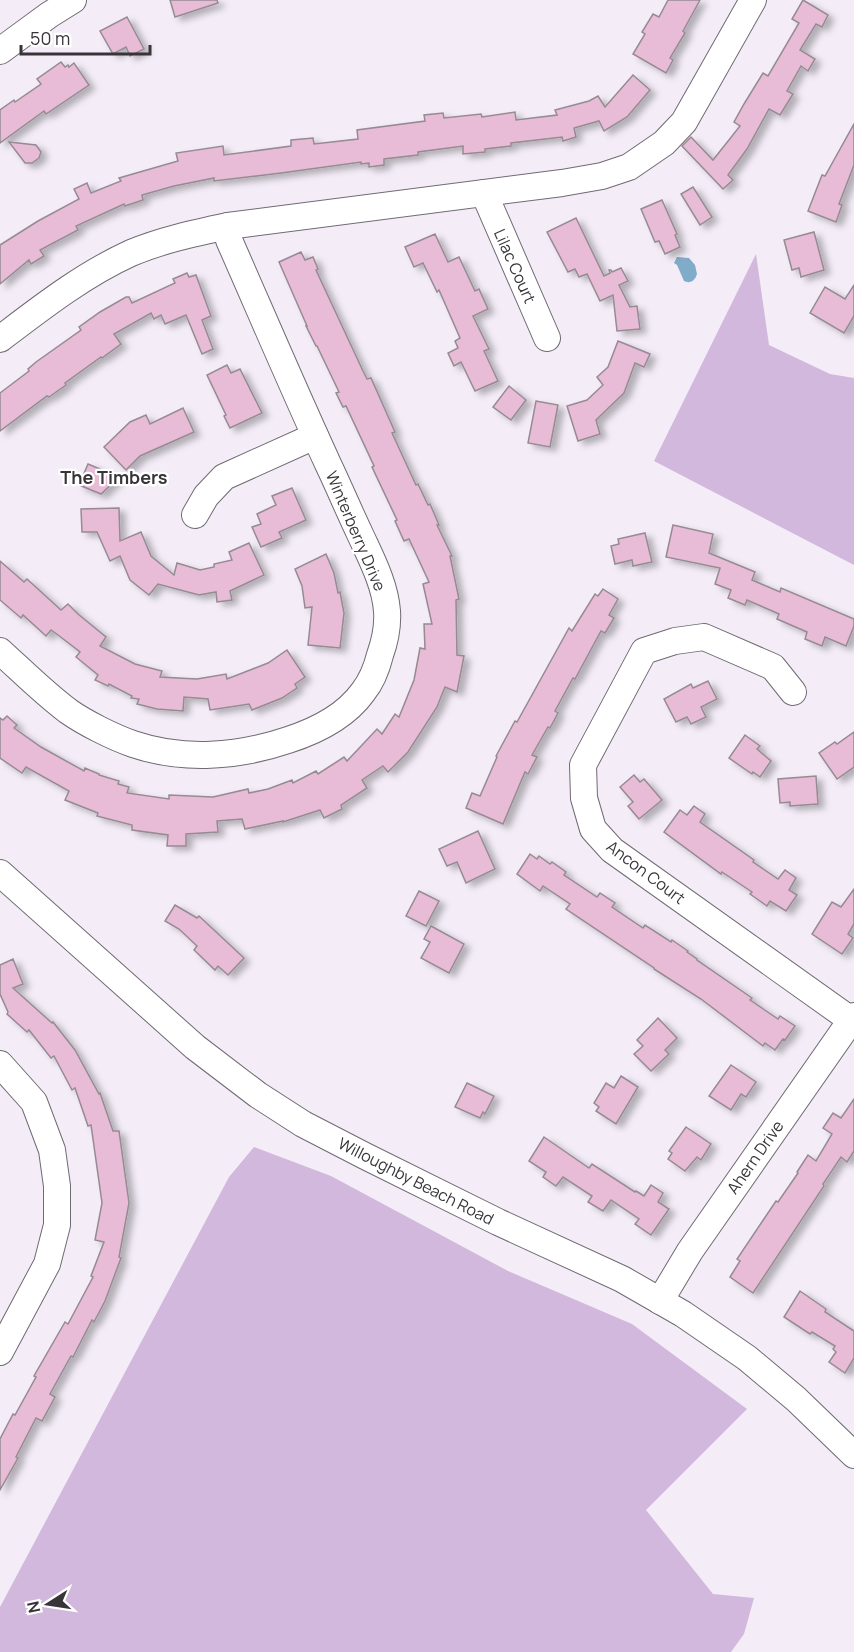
<svg xmlns="http://www.w3.org/2000/svg" width="854" height="1652" font-family="Manrope,sans-serif">
	<style>
		.green { fill: #d1b8dc }
		.water { fill: #81acc9 }
		.building { fill: #e8bbd6; stroke: #968b92; stroke-width: 1.5; filter: url(#shadow) }
		.lines { fill: none; stroke-linecap: round; stroke-linejoin: round }
		.minor-casing { stroke: #706a73; stroke-width: 28 }
		.minor { stroke: #fff; stroke-width: 26 }
		.labels { text-anchor: middle; stroke-width: 4.5; stroke-linejoin: round; paint-order: stroke }
		.street-label { font-size: 16px; fill: #383539; stroke: #fff }
		.neighbourhood-label { font-size: 18px; font-weight: bold; fill: #383539; stroke: #fff }
	</style>
	<defs>
		<filter id="shadow"><feDropShadow dx="6" dy="4" stdDeviation="3" flood-color="#0004"/></filter>
	</defs>
	<rect width="100%" height="100%" fill="#f4edf8"/>
	<g class="green">
		<polygon points="756,254 769,345 830,374 854,378 854,565 654,461"/>
		<polygon points="254,1147 331,1176 508,1271 632,1324 747,1409 646,1510 713,1594 754,1598 744,1634 731,1652 0,1652 0,1607 229,1177"/>
	</g>
	<path class="water" d="M677,257L689,258L695,265L697,274C695,281 690,284 684,281L677,265L674,263Z"/>
	<g class="building">
		<polygon points="170,0 217,0 218,3 175,17"/>
		<polygon points="668,0 700,0 683,31 685,33 670,58 673,60 666,73 633,54 645,34 642,32 653,14 659,17"/>
		<polygon points="803,0 828,15 822,27 816,24 800,50 815,59 808,71 801,66 787,91 793,94 780,115 769,109 747,149 728,175 733,180 723,189 682,146 691,137 713,160 740,126 734,122 744,104 763,73 768,76 799,23 792,19"/>
		<polygon points="127,17 144,49 130,56 126,47 113,54 100,31"/>
		<polygon points="61,62 65,67 68,65 69,67 74,63 89,85 46,114 44,111 0,143 0,110 14,100 15,102 41,84 37,79"/>
		<polygon points="633,75 650,90 627,117 604,131 599,121 574,128 576,137 563,141 562,137 511,143 511,146 485,149 485,152 463,154 463,146 418,152 418,155 384,159 384,165 369,167 369,163 361,164 361,162 281,173 214,181 214,178 174,186 142,195 143,200 125,206 124,204 76,226 78,230 40,250 44,256 31,264 29,260 0,284 0,245 38,221 79,199 74,189 87,183 91,193 121,181 119,178 178,161 176,153 223,146 224,155 291,146 291,140 313,138 314,144 358,139 357,130 425,121 424,115 443,113 444,118 481,114 482,117 515,112 516,120 557,115 555,110 589,101 598,96 605,107"/>
		<polygon points="854,124 854,165 839,204 842,205 836,222 808,211 822,175 825,176"/>
		<polygon points="9,142 36,145 41,152 39,158 32,163 25,163"/>
		<polygon points="693,187 712,217 700,225 681,194"/>
		<polygon points="662,200 677,234 675,235 680,247 665,254 659,241 655,242 641,209"/>
		<polygon points="576,218 604,276 610,273 609,270 611,270 612,272 621,268 628,281 619,285 630,307 637,306 640,329 617,331 613,295 600,301 587,274 579,277 575,269 568,272 547,232"/>
		<polygon points="814,232 824,270 801,277 799,268 792,270 784,240"/>
		<polygon points="435,234 448,262 459,257 475,291 479,289 488,309 473,316 489,349 484,351 498,381 475,391 461,362 454,366 448,353 458,348 455,341 460,338 439,290 437,292 423,263 414,267 405,247"/>
		<polygon points="301,252 305,260 313,257 318,269 316,270 363,371 367,379 371,378 395,432 392,433 416,485 418,484 428,505 430,504 439,525 437,525 452,556 450,556 459,599 456,600 457,655 464,656 457,692 445,687 437,707 408,752 388,772 383,766 362,780 367,788 341,805 342,809 324,818 320,810 283,822 283,821 245,829 242,819 217,821 218,832 186,834 186,846 167,846 168,835 132,830 132,825 97,816 98,813 65,800 69,791 26,767 22,773 0,758 0,718 3,720 7,716 17,725 14,728 41,747 84,771 85,768 99,774 99,775 119,781 118,784 129,787 127,793 169,799 169,795 213,797 248,789 249,793 268,789 292,780 293,783 316,771 318,774 344,757 347,761 377,729 382,734 395,714 399,717 414,680 420,648 425,649 424,624 432,624 423,584 429,582 409,539 404,541 395,521 397,520 372,467 374,466 346,406 343,407 336,393 339,392 317,346 316,346 306,326 307,326 279,262"/>
		<polygon points="187,273 189,277 196,275 211,316 202,320 213,349 202,354 186,315 165,324 161,315 154,319 151,313 114,334 121,344 102,358 101,357 65,383 66,385 49,397 47,396 0,431 0,393 29,371 28,369 36,362 81,330 79,327 100,312 126,297 129,297 132,303 175,283 173,279"/>
		<polygon points="854,285 854,316 844,333 810,313 825,287 845,299"/>
		<polygon points="618,341 650,354 644,367 635,363 624,393 596,420 600,434 578,441 567,406 587,400 603,385 597,377 608,367"/>
		<polygon points="227,365 231,373 240,369 262,413 230,428 224,416 226,415 207,375"/>
		<polygon points="509,386 526,400 511,420 493,407"/>
		<polygon points="536,401 558,405 550,447 528,443"/>
		<polygon points="183,408 194,432 140,456 126,470 104,447 130,422 146,415 150,424"/>
		<polygon points="88,464 119,477 101,494 79,485"/>
		<polygon points="292,488 306,520 279,532 282,538 261,547 252,527 261,524 257,514 276,505 272,496"/>
		<polygon points="119,508 120,541 141,532 151,556 174,575 177,563 200,570 214,567 214,564 232,560 229,552 249,543 264,575 230,591 232,600 217,602 216,592 199,595 158,584 149,595 130,580 120,556 110,561 97,532 82,532 81,509"/>
		<polygon points="673,525 713,534 709,553 755,572 752,580 780,592 781,588 854,619 854,626 846,646 825,637 822,646 805,639 807,632 777,619 779,614 747,600 745,605 728,598 731,590 715,584 720,568 666,557"/>
		<polygon points="645,533 652,562 633,566 632,560 615,564 611,546 619,544 618,539"/>
		<polygon points="326,554 334,573 338,593 340,592 344,613 340,648 308,645 312,607 305,608 302,586 295,569"/>
		<polygon points="0,561 24,582 27,579 61,610 68,604 78,614 106,637 100,646 135,664 162,671 160,677 197,679 226,674 227,679 268,663 287,650 305,677 295,684 297,688 282,698 252,710 249,704 210,710 208,699 184,697 183,711 157,709 137,704 139,699 131,698 132,696 109,684 108,686 95,680 98,675 76,657 80,652 58,635 51,630 46,636 23,615 21,618 0,600"/>
		<polygon points="603,589 618,599 609,615 614,618 605,633 601,631 575,679 573,678 555,711 558,713 550,728 548,727 532,755 537,757 528,774 525,772 503,824 466,808 472,793 480,796 497,757 496,756 515,721 517,722 569,628 572,631 595,594 598,596"/>
		<polygon points="708,681 717,699 701,707 706,717 691,724 687,717 676,722 664,699 691,684 693,688"/>
		<polygon points="854,732 854,767 837,779 819,753 835,742 837,744"/>
		<polygon points="745,735 760,746 757,749 771,761 760,777 753,772 752,774 729,758"/>
		<polygon points="634,775 640,782 644,779 662,800 639,819 628,806 633,802 620,787"/>
		<polygon points="816,776 818,804 790,806 790,802 780,803 778,779"/>
		<polygon points="694,806 705,814 700,822 754,860 753,862 778,879 785,870 796,878 789,890 797,895 786,911 770,901 767,906 750,894 752,892 722,872 721,874 664,832 680,810 687,815"/>
		<polygon points="478,831 495,869 466,883 457,862 447,866 439,849"/>
		<polygon points="530,854 537,859 539,856 550,864 552,862 566,872 564,875 597,897 600,893 615,903 612,907 643,928 645,925 671,942 672,940 688,951 687,952 697,959 697,960 752,998 750,1000 778,1019 780,1016 795,1026 785,1040 783,1039 775,1050 765,1043 763,1046 701,999 654,969 654,968 566,909 570,904 543,886 540,891 517,874"/>
		<polygon points="854,889 854,924 848,934 853,938 842,954 812,934 832,902 841,907"/>
		<polygon points="419,891 439,901 426,926 406,916"/>
		<polygon points="175,905 197,918 199,916 244,958 228,975 218,966 215,970 194,950 197,946 179,929 165,921"/>
		<polygon points="431,926 464,944 449,973 421,958 430,942 424,939"/>
		<polygon points="13,959 23,984 13,988 52,1023 53,1022 75,1050 99,1094 100,1093 113,1131 119,1131 129,1203 119,1257 121,1258 105,1301 94,1322 92,1320 73,1357 71,1356 50,1394 55,1397 42,1421 36,1418 16,1457 18,1458 0,1490 0,1439 13,1414 15,1415 36,1377 34,1376 65,1322 68,1324 93,1277 91,1276 104,1242 95,1240 102,1203 91,1125 88,1126 75,1088 72,1090 54,1056 51,1058 29,1030 27,1032 7,1014 8,1012 0,994 0,965"/>
		<polygon points="658,1018 677,1038 665,1050 669,1054 651,1071 634,1054 643,1046 637,1040"/>
		<polygon points="731,1065 756,1082 746,1097 741,1094 731,1110 709,1096"/>
		<polygon points="621,1076 638,1087 616,1124 596,1111 599,1107 594,1103 606,1083 614,1088"/>
		<polygon points="467,1083 494,1096 485,1114 483,1112 480,1118 455,1107"/>
		<polygon points="854,1099 854,1151 847,1162 841,1157 823,1184 824,1186 753,1293 730,1277 740,1261 737,1259 776,1201 778,1202 798,1173 797,1172 808,1155 816,1161 832,1134 823,1128 833,1113 841,1118"/>
		<polygon points="686,1127 711,1144 701,1160 697,1157 685,1171 668,1159 672,1153 669,1151"/>
		<polygon points="544,1137 589,1168 592,1164 635,1192 636,1191 644,1196 651,1185 663,1193 658,1202 669,1209 651,1235 635,1224 639,1219 611,1200 603,1211 588,1202 592,1196 563,1177 556,1186 543,1177 546,1172 529,1161"/>
		<polygon points="800,1291 826,1309 825,1312 854,1331 854,1358 845,1373 829,1362 836,1352 833,1349 835,1346 812,1332 810,1334 784,1317"/>
	</g>
	<g class="lines">
		<g class="minor-casing">
			<g id="minor">
				<polyline points="0,51 49,15 73,0"/>
				<polyline points="484,193 547,338"/>
				<path d="M0,339C42,307 83,275 131,253C162,240 195,233 228,226L562,183L602,176L629,167L664,143L684,122L753,0"/>
				<polyline points="195,515 206,496 224,477 315,436"/>
				<path d="M0,651C22,671 44,693 68,711C85,723 113,737 133,744C183,761 238,757 288,740C316,731 345,717 363,692C371,682 377,667 380,655C385,641 388,625 387,611C385,584 371,558 360,534C349,511 339,487 328,464C294,390 262,315 229,240L228,226"/>
				<polyline points="793,692 773,667 704,637 675,641 644,651 583,765 584,798 593,829 612,850 851,1020"/>
				<polyline points="0,873 195,1047 258,1095 303,1124 365,1156 498,1222 622,1279 683,1314 747,1358 796,1399 854,1455"/>
				<polyline points="0,1064 34,1102 52,1150 57,1186 57,1225 47,1264 0,1352"/>
				<polyline points="660,1301 690,1251 854,1016"/>
			</g>
		</g>
		<use href="#minor" class="minor"/>
	</g>
	<g class="labels">
		<g class="street-label">
			<text transform="translate(515 266) rotate(66)" y="6">Lilac Court</text>
			<text transform="translate(356 531) rotate(67)" y="6">Winterberry Drive</text>
			<text transform="translate(646 872) rotate(37)" y="6">Ancon Court</text>
			<text transform="translate(755 1157) rotate(-55)" y="6">Ahern Drive</text>
			<text transform="translate(416 1181) rotate(27)" y="6">Willoughby Beach Road</text>
		</g>
		<g class="neighbourhood-label">
			<text x="114" y="484">The Timbers</text>
		</g>
	</g>
	<g transform="translate(48 1604) rotate(258)" stroke="#ffffff" stroke-width="4.5" paint-order="stroke">
	<path d="M0-4.5L10 22L0 15L-10 22Z" fill="#383539"/>
	<text y="-9" font-size="16" font-weight="bold" text-anchor="middle" fill="#383539">N</text>
	</g>
	<path d="M21 45v9h129v-9" fill="none" stroke="#383539" stroke-width="3"/>
	<text x="30" y="45" font-size="18" fill="#383539" stroke="#ffffff" stroke-width="4.5" paint-order="stroke">50 m</text>
</svg>
